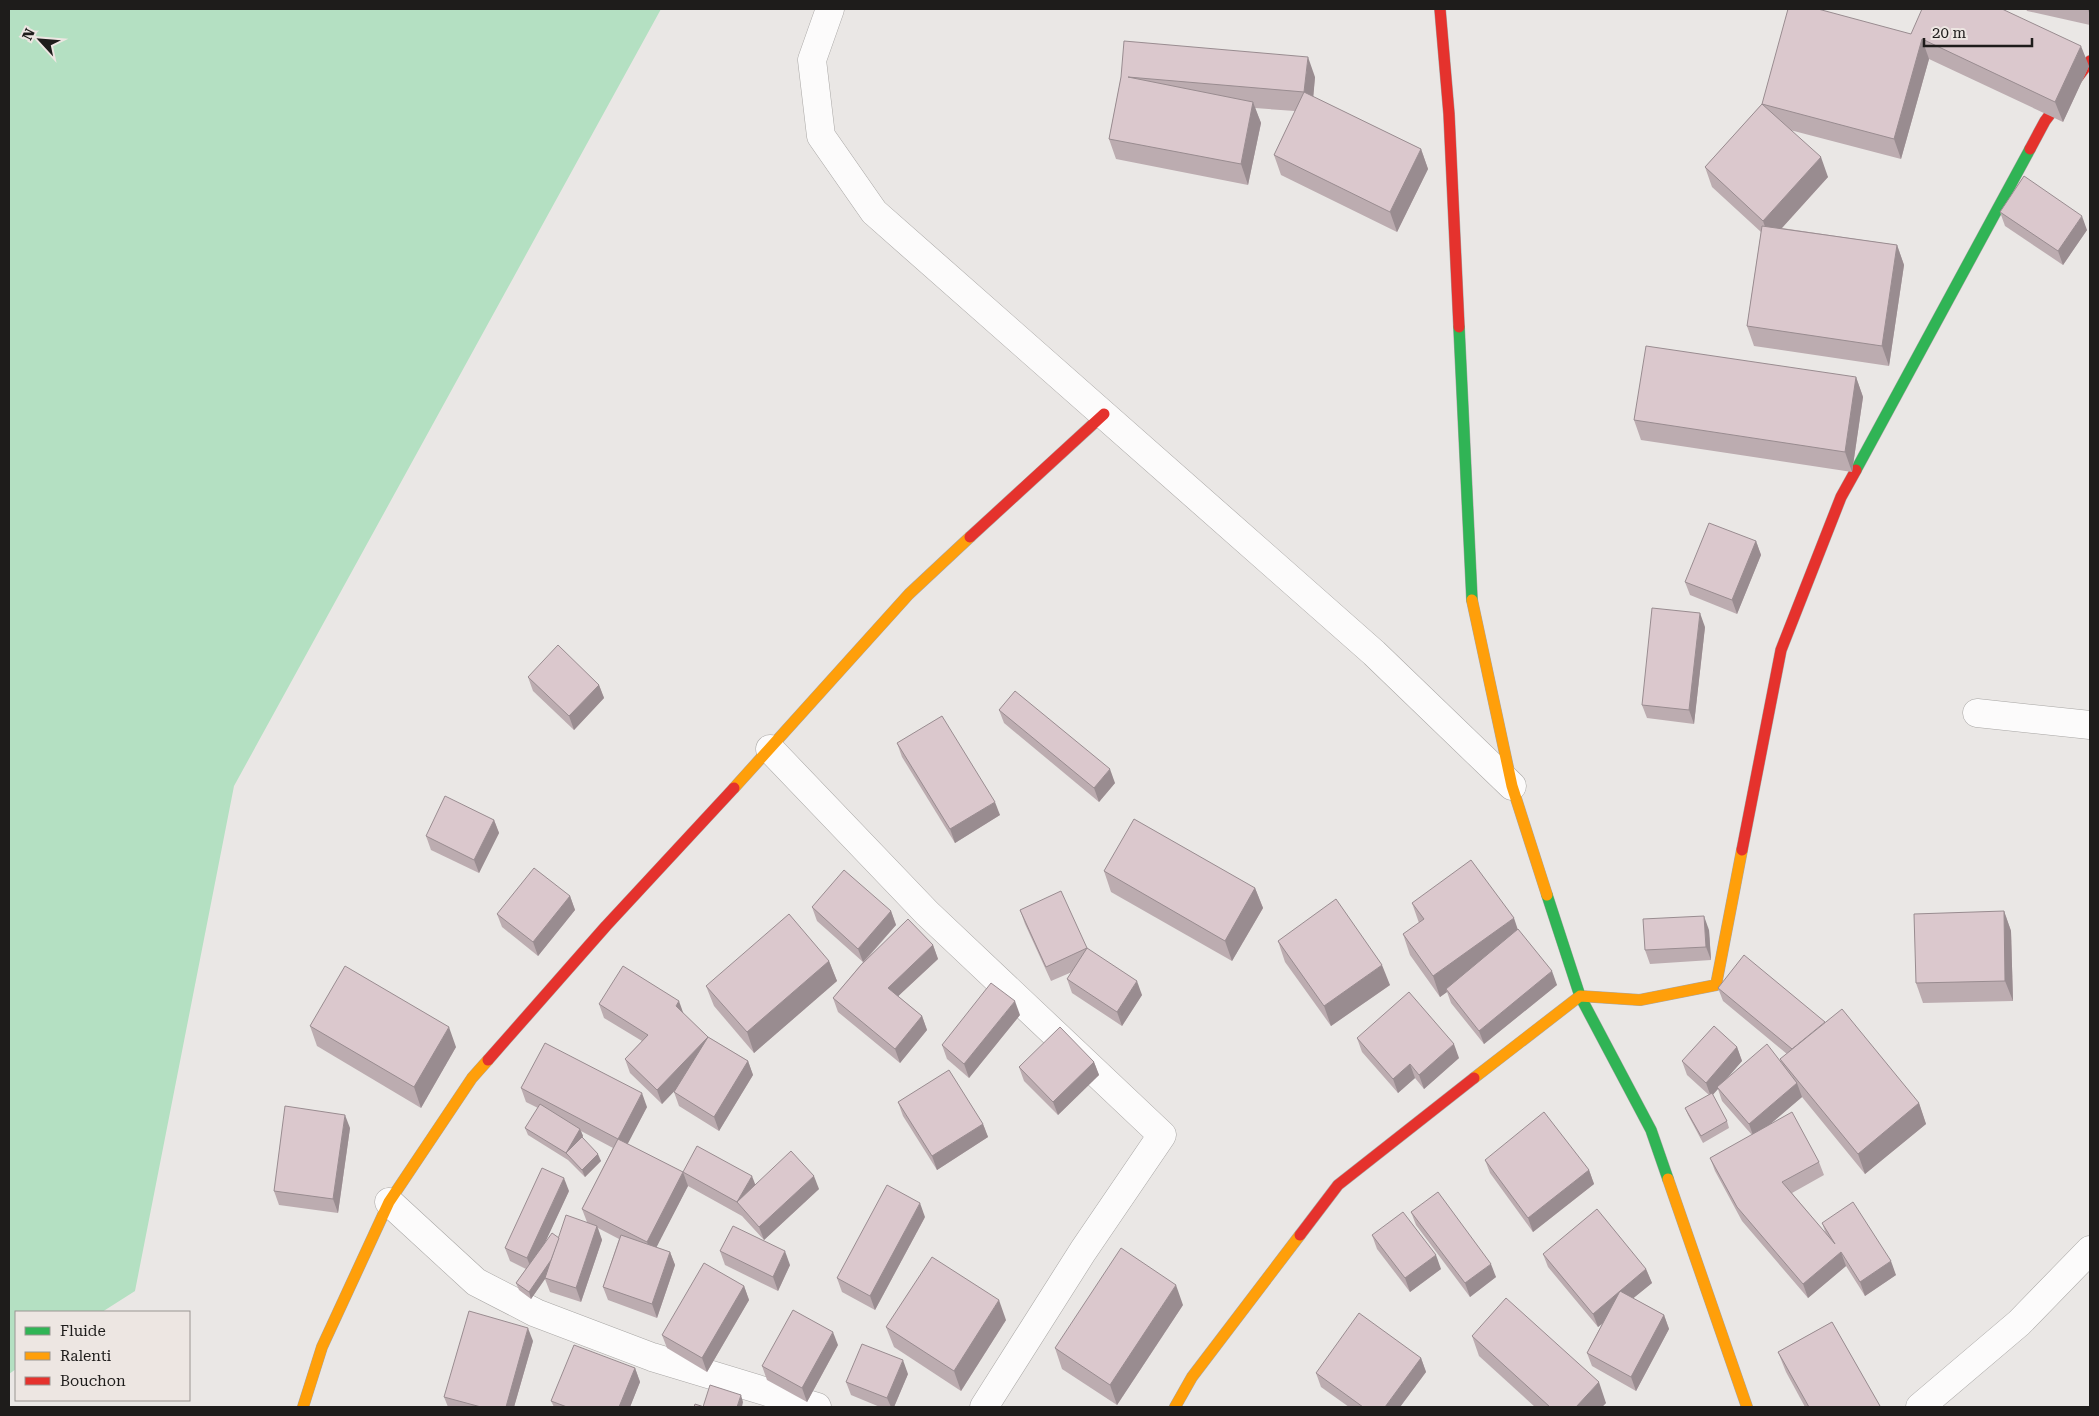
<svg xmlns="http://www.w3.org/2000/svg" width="2099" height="1416" font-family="'Roboto Serif',serif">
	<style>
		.green { fill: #b4e0c2 }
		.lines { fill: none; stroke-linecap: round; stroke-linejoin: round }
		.street-casing { stroke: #a8a6a4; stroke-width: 29 }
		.fast-casing { stroke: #a8a6a4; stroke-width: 12 }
		.slow-casing { stroke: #a8a6a4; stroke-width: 12 }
		.jam-casing { stroke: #a8a6a4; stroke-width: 12 }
		.street { stroke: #fcfbfb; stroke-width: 28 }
		.fast { stroke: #30b455; stroke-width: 11 }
		.slow { stroke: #ff9f0a; stroke-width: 11 }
		.jam { stroke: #e5322d; stroke-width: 11 }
		.wall { fill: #bcacb0 }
		.shaded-wall { fill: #998c90 }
		.building { fill: #dbc8cd; stroke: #998c90 }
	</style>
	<rect width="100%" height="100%" fill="#eae7e5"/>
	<polygon class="green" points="9,9 661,9 234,786 135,1291 102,1312 16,1312 16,1369 9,1374"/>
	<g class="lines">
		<g class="street-casing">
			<g id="street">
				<polyline points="830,9 812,60 821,136 874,212 1374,653 1512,786"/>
				<polyline points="1977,713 2090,725"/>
				<polyline points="770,749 927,913 1162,1135 1083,1251 984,1407"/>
				<polyline points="389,1202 476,1282 536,1313 652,1357 817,1407"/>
				<polyline points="1920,1407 2019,1323 2090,1250"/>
			</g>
		</g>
		<g class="fast-casing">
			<g id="fast">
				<polyline points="1459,327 1472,600"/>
				<polyline points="1856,470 2030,149"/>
				<polyline points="1547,895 1580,996 1651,1130 1668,1179"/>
			</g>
		</g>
		<g class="slow-casing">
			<g id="slow">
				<polyline points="1472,600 1512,786 1547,895"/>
				<polyline points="734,788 909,594 970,537"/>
				<polyline points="1474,1078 1580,996 1640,1000 1716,985 1742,850"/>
				<polyline points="1668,1179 1747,1407"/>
				<polyline points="303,1407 322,1347 389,1202 472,1078 488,1060"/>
				<polyline points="1175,1407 1192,1377 1300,1235"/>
			</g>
		</g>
		<g class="jam-casing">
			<g id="jam">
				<polyline points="1440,9 1449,114 1459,327"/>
				<polyline points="2030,149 2045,121 2090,61"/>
				<polyline points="970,537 1104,414"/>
				<polyline points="1742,850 1781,650 1841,497 1856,470"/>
				<polyline points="488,1060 606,926 734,788"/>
				<polyline points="1300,1235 1338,1185 1474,1078"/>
			</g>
		</g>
		<use href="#street" class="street"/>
		<use href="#fast" class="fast"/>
		<use href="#slow" class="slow"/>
		<use href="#jam" class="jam"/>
	</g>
	<g class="wall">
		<polygon points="2026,9 2090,9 2090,25 2027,11"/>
		<polygon points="1911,34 2089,66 2063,122 1929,59 1901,159 1790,130 1828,177 1782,228 1897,245 1904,265 1889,366 1754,346 1747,326 1761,232 1712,187 1705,167 1762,104"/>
		<polygon points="1121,77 1315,77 1313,97 1421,149 1428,169 1397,232 1281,175 1274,155 1295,111 1255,108 1261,123 1248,185 1116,159 1109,139"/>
		<polygon points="2000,212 2087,230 2063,265 2005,226"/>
		<polygon points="1856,377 1863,397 1852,472 1641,440 1634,420"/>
		<polygon points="1756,541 1761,555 1737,614 1690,595 1685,582"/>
		<polygon points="1705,627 1694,724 1647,718 1642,705"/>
		<polygon points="528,677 599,685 604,698 574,730 533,691"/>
		<polygon points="999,710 1115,783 1099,802 1004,723"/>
		<polygon points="897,743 1000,815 955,843 902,757"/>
		<polygon points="494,820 499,833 479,873 431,850 426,836"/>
		<polygon points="1104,871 1255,888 1263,908 1232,961 1111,892"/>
		<polygon points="570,896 575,910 538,956 502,927 497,914"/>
		<polygon points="1412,903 1518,930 1557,985 1484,1044 1451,1003 1447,992 1440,997 1410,955 1403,934 1419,923"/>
		<polygon points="812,907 891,911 896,925 866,960 933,945 938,959 898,996 922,1016 927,1030 900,1063 838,1012 833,998 863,962 817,921"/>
		<polygon points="1020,910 1087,948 1142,995 1122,1026 1072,993 1067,979 1072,972 1051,981 1025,924"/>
		<polygon points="2004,911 2011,931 2013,1001 1923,1003 1916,983"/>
		<polygon points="1709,930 1711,960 1650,964 1645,950"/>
		<polygon points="1278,941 1390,985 1331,1026 1285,962"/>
		<polygon points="829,961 837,981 754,1053 714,1006 706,986"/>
		<polygon points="1718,988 1919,1103 1926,1124 1865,1174 1802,1097 1769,1125 1819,1162 1824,1175 1792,1193 1826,1234 1822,1223 1896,1275 1865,1296 1846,1266 1808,1298 1742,1221 1715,1171 1710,1158 1752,1135 1722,1101 1718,1089 1712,1095 1727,1121 1729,1128 1703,1143 1688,1115 1685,1108 1709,1095 1687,1075 1682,1061 1737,1047 1742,1061 1725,1080 1782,1064 1780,1059 1787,1054 1723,1001"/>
		<polygon points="599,1004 683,1014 708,1037 748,1061 753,1075 719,1131 679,1106 674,1092 676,1089 662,1104 630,1073 625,1059 642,1041 604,1018"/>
		<polygon points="1020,1015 969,1078 947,1059 942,1045"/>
		<polygon points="310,1026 456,1047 421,1108 317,1046"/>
		<polygon points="1357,1038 1459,1058 1424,1089 1415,1078 1398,1093 1362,1052"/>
		<polygon points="1094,1062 1099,1075 1058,1115 1024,1081 1019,1067"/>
		<polygon points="521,1088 647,1107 627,1144 683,1172 755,1185 819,1189 764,1240 742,1216 688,1186 656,1247 670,1252 675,1265 657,1318 608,1300 603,1287 619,1239 598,1228 602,1240 581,1302 550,1292 545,1279 531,1299 519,1290 516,1283 526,1269 510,1261 505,1248 569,1191 545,1242 559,1238 587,1222 582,1209 613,1148 581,1131 583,1136 582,1138 601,1161 585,1177 568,1160 528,1135 525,1128 538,1108 526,1102"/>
		<polygon points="898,1102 983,1124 988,1137 937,1170 903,1116"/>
		<polygon points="350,1128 338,1213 279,1205 274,1191"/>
		<polygon points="1485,1160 1589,1170 1594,1184 1533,1232 1490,1173"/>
		<polygon points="1411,1212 1496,1277 1470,1297 1416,1225"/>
		<polygon points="925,1217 875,1310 842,1292 837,1278"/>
		<polygon points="1372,1235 1441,1269 1410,1292 1377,1249"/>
		<polygon points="720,1251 790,1265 778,1291 725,1265"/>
		<polygon points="1543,1254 1646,1269 1652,1283 1633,1298 1664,1315 1669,1329 1636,1391 1592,1366 1587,1353 1602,1324 1598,1327 1548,1267"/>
		<polygon points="744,1286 749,1300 707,1372 667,1348 662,1335"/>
		<polygon points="1183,1305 1117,1405 1062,1369 1055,1348"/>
		<polygon points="1006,1320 961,1391 894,1347 886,1327"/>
		<polygon points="1832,1322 1880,1407 1805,1407 1786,1372 1778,1352"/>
		<polygon points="1472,1336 1606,1403 1602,1407 1535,1407 1479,1356"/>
		<polygon points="533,1341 514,1407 448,1407 444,1397"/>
		<polygon points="838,1345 807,1402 767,1380 762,1366"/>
		<polygon points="1421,1358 1426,1372 1400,1407 1349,1407 1321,1387 1316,1373"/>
		<polygon points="635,1368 640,1382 630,1407 554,1407 551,1401"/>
		<polygon points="908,1374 894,1407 880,1407 851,1395 846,1382"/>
	</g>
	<g class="shaded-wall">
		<polygon points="2088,9 2090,9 2090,16"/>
		<polygon points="1922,39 1929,59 1901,159 1894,139"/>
		<polygon points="2081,46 2089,66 2063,122 2055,102"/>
		<polygon points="1308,57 1315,77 1312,112 1304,92"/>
		<polygon points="1253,102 1261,123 1248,185 1241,164"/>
		<polygon points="1421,149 1428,169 1397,232 1390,212"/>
		<polygon points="1821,157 1828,177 1770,241 1763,221"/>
		<polygon points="2082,216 2087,230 2063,265 2058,251"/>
		<polygon points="1897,245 1904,265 1889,366 1882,346"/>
		<polygon points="1856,377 1863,397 1852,472 1845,452"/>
		<polygon points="1756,541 1761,555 1737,614 1732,600"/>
		<polygon points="1700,613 1705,627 1694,724 1689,710"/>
		<polygon points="599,685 604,698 574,730 569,716"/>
		<polygon points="1110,769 1115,783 1099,802 1094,788"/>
		<polygon points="995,802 1000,815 955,843 950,829"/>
		<polygon points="494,820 499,833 479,873 474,860"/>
		<polygon points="1255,888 1263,908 1232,961 1225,941"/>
		<polygon points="570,896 575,910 538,956 533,942"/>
		<polygon points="891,911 896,925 863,962 858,949"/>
		<polygon points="2004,911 2011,931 2013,1001 2005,981"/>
		<polygon points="1704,916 1709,930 1711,960 1706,947"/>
		<polygon points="1514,918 1521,939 1446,989 1447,992 1440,997 1433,976"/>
		<polygon points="933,945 938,959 893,1001 888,988"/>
		<polygon points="829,961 837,981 754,1053 747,1032"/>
		<polygon points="1382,965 1390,985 1331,1026 1324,1006"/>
		<polygon points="1552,971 1557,985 1484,1044 1479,1031"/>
		<polygon points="1137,981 1142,995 1122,1026 1117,1012"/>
		<polygon points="679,1001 684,1015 676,1006"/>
		<polygon points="1015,1001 1020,1015 969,1078 964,1064"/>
		<polygon points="922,1016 927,1030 900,1063 895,1049"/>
		<polygon points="449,1027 456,1047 421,1108 414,1087"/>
		<polygon points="708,1037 713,1051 662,1104 657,1090"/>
		<polygon points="1454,1044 1459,1058 1424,1089 1419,1075"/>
		<polygon points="1737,1047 1742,1061 1711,1097 1706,1083"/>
		<polygon points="748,1061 753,1075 719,1131 714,1117"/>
		<polygon points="1094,1062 1099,1075 1058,1115 1053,1102"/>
		<polygon points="1410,1064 1415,1078 1398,1093 1393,1079"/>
		<polygon points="1797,1083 1802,1097 1754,1138 1749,1124"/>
		<polygon points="642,1093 647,1107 623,1153 618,1139"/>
		<polygon points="1919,1103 1926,1124 1865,1174 1858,1154"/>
		<polygon points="345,1115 350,1128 338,1213 333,1199"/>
		<polygon points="983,1124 988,1137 937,1170 932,1156"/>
		<polygon points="580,1129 583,1136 570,1157 566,1153"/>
		<polygon points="598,1154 601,1161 585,1177 582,1170"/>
		<polygon points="1589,1170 1594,1184 1533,1232 1528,1218"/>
		<polygon points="683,1172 688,1186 652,1256 647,1242"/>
		<polygon points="752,1176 757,1189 737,1202"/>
		<polygon points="814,1176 819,1189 764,1240 759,1227"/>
		<polygon points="564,1178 569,1191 532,1271 527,1258"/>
		<polygon points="920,1203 925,1217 875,1310 870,1296"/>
		<polygon points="597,1226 602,1240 581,1302 576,1288"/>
		<polygon points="560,1246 563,1253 531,1299 529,1292"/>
		<polygon points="785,1251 790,1265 778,1291 773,1277"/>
		<polygon points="670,1252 675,1265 657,1318 652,1304"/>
		<polygon points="1841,1252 1846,1266 1808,1298 1803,1284"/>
		<polygon points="1436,1255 1441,1269 1410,1292 1405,1278"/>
		<polygon points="1891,1261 1896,1275 1865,1296 1860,1282"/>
		<polygon points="1491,1264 1496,1277 1470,1297 1465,1283"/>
		<polygon points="1646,1269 1652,1283 1625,1305 1620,1291"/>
		<polygon points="1176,1285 1183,1305 1117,1405 1110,1385"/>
		<polygon points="744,1286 749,1300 707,1372 702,1358"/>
		<polygon points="1620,1291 1625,1305 1598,1327 1593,1314"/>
		<polygon points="999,1300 1006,1320 961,1391 954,1371"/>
		<polygon points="1664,1315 1669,1329 1636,1391 1631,1377"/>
		<polygon points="528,1328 533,1341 514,1407 506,1407"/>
		<polygon points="833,1332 838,1345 807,1402 802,1388"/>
		<polygon points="1421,1358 1426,1372 1400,1407 1385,1407"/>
		<polygon points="903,1360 908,1374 894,1407 891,1407 887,1398"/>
		<polygon points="635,1368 640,1382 630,1407 619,1407"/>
		<polygon points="1599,1382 1606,1403 1602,1407 1576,1407"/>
		<polygon points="741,1395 743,1402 742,1407 737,1407"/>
	</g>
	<g class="building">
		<polygon points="1788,9 1818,9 1911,34 1922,9 2002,9 2081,46 2055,102 1922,39 1894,139 1762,104"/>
		<polygon points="1124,41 1308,57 1304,92 1128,77 1253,102 1241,164 1109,139 1121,77"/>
		<polygon points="1304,92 1421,149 1390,212 1274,155"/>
		<polygon points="1762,104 1821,157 1763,221 1705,167"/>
		<polygon points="2024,176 2082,216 2058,251 2000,212"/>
		<polygon points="1762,226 1897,245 1882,346 1747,326"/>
		<polygon points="1646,346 1856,377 1845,452 1634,420"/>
		<polygon points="1709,523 1756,541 1732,600 1685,582"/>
		<polygon points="1652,608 1700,613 1689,710 1642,705"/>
		<polygon points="558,645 599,685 569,716 528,677"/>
		<polygon points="1015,691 1110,769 1094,788 999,710"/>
		<polygon points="942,716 995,802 950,829 897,743"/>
		<polygon points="445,796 494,820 474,860 426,836"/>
		<polygon points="1134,819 1255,888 1225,941 1104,871"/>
		<polygon points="1471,860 1514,918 1433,976 1403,934 1424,919 1412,903"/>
		<polygon points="534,868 570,896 533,942 497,914"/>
		<polygon points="844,870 891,911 858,949 812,907"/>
		<polygon points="1061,891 1087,948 1046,967 1020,910"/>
		<polygon points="1336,899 1382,965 1324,1006 1278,941"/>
		<polygon points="2004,911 2005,981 1916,983 1914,914"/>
		<polygon points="789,914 829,961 747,1032 706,986"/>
		<polygon points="1704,916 1706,947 1645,950 1643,919"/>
		<polygon points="908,919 933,945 888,988 922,1016 895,1049 833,998 861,965"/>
		<polygon points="1518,929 1552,971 1479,1031 1446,989"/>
		<polygon points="1087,948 1137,981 1117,1012 1067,979"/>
		<polygon points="1744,955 1825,1022 1792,1049 1718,988"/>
		<polygon points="345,966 449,1027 414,1087 310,1026"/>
		<polygon points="623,966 679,1001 676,1006 708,1037 657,1090 625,1059 648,1035 599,1004"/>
		<polygon points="991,983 1015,1001 964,1064 942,1045"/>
		<polygon points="1409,992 1454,1044 1419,1075 1410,1064 1393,1079 1357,1038"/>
		<polygon points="1842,1009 1919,1103 1858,1154 1780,1059"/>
		<polygon points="1714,1026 1737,1047 1706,1083 1682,1061"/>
		<polygon points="1060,1027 1094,1062 1053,1102 1019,1067"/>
		<polygon points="708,1037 748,1061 714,1117 674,1092"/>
		<polygon points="545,1043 642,1093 618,1139 521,1088"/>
		<polygon points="1767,1044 1797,1083 1749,1124 1717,1087"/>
		<polygon points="949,1070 983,1124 932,1156 898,1102"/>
		<polygon points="1712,1093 1727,1121 1701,1136 1685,1108"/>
		<polygon points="540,1104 580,1129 566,1153 525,1128"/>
		<polygon points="285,1106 345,1115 333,1199 274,1191"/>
		<polygon points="1544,1112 1589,1170 1528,1218 1485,1160"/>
		<polygon points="1792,1112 1819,1162 1782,1182 1835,1244 1822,1223 1853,1202 1891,1261 1860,1282 1841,1252 1803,1284 1737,1207 1710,1158"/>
		<polygon points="582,1137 598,1154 582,1170 566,1153"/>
		<polygon points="618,1139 683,1172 647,1242 582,1209"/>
		<polygon points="697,1146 752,1176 737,1202 683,1172"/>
		<polygon points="791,1151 814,1176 759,1227 737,1202"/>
		<polygon points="542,1168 564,1178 527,1258 505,1248"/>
		<polygon points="887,1185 920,1203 870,1296 837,1278"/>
		<polygon points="1438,1192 1491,1264 1465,1283 1411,1212"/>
		<polygon points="1597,1209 1646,1269 1620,1291 1664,1315 1631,1377 1587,1353 1620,1291 1593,1314 1543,1254"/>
		<polygon points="1403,1212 1436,1255 1405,1278 1372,1235"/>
		<polygon points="566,1215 597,1226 576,1288 545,1278"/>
		<polygon points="733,1226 785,1251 773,1277 720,1251"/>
		<polygon points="552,1233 559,1238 551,1260 529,1292 516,1283"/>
		<polygon points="621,1235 670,1252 652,1304 603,1287"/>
		<polygon points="1121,1248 1176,1285 1110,1385 1055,1348"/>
		<polygon points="932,1257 999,1300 954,1371 886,1327"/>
		<polygon points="704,1263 744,1286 702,1358 662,1335"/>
		<polygon points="1506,1298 1599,1382 1576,1407 1550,1407 1472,1336"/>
		<polygon points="793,1310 833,1332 802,1388 762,1366"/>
		<polygon points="469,1311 528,1328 506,1407 481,1407 444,1397"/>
		<polygon points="1359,1313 1421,1358 1385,1407 1363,1407 1316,1373"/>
		<polygon points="1832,1322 1880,1406 1878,1407 1809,1407 1778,1352"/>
		<polygon points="862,1344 903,1360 887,1398 846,1382"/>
		<polygon points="574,1345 635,1368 619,1407 567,1407 551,1401"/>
		<polygon points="710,1385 741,1395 737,1407 703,1407"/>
		<polygon points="695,1404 704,1407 694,1407"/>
	</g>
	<rect width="2099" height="1416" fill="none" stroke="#1e1c1b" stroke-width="20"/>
	<rect x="15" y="1311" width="175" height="90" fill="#ede6e2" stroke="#9a9592"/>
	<rect x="25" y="1327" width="25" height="8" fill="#30b455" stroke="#9a9592"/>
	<text x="60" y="1336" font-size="15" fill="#1e1c1b">Fluide</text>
	<rect x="25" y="1352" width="25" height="8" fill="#ff9f0a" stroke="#9a9592"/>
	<text x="60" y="1361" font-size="15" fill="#1e1c1b">Ralenti</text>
	<rect x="25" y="1377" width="25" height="8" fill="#e5322d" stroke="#9a9592"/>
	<text x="60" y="1386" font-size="15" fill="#1e1c1b">Bouchon</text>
	<g transform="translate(40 40) rotate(296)" stroke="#ede6e2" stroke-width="4" paint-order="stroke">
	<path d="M0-4L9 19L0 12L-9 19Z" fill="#1e1c1b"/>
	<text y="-8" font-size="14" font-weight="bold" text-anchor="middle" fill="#1e1c1b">N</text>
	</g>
	<path d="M1924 38v8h108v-8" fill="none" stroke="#1e1c1b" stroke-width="2.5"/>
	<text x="1932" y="38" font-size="15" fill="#1e1c1b" stroke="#ede6e2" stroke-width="4" paint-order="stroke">20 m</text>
</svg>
